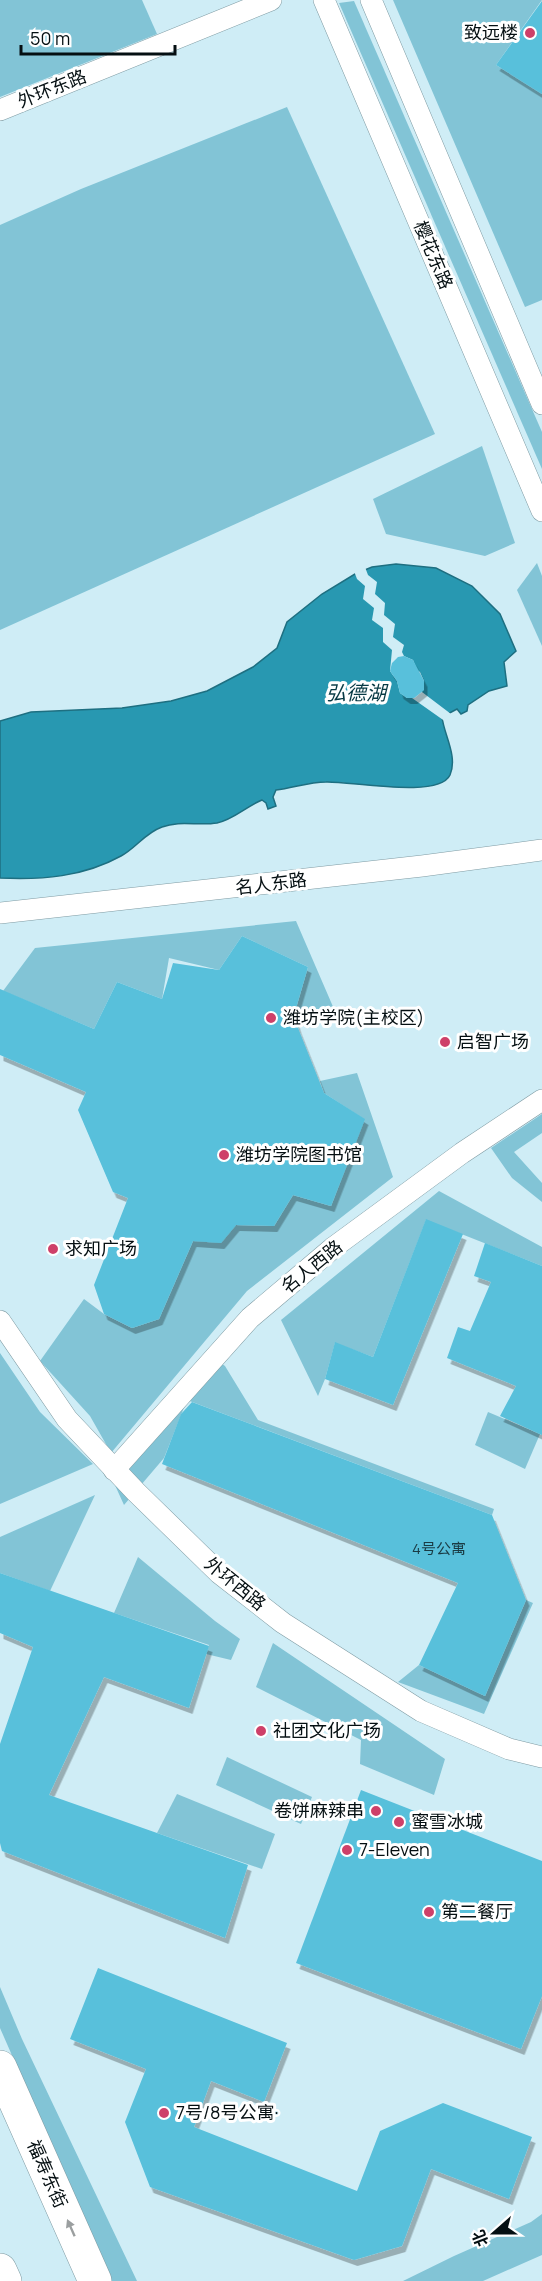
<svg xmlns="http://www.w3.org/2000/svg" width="542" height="2281" font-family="Manrope,'Noto Sans SC',sans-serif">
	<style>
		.green { fill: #82c4d6 }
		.water { fill: #2898b1; stroke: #1e6f81; stroke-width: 1.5 }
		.pier { fill: #cfedf6 }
		.building { fill: #59c0db; filter: url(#shadow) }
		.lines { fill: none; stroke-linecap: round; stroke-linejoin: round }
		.minor-casing { stroke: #7f9ba3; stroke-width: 22 }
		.primary-casing { stroke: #7f9ba3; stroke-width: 34 }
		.minor { stroke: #fff; stroke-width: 21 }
		.primary { stroke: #fff; stroke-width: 33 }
		.oneway { fill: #9b9fa0 }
		.poi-dot { fill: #ce4069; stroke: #fff; stroke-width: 2 }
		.labels { text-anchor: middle; stroke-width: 6; stroke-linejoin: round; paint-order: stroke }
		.number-label { font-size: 15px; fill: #1a3b44 }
		.poi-label { font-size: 18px; fill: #050f12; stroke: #fff; text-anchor: start }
		.street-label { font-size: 18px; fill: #050f12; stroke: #fff }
		.water-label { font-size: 20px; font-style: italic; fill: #073944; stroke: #fff }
	</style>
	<defs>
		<filter id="shadow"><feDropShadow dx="3.5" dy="6" stdDeviation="0" flood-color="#0004"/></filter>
	</defs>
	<rect width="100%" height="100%" fill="#cfedf6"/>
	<g class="green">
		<polygon points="0,0 142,0 157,34 0,97"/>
		<polygon points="393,0 542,0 496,65 542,94 542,300 525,307"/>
		<polygon points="354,1 542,432 542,469 339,3"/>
		<polygon points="287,107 435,434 0,630 0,225 81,189"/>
		<polygon points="482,446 515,543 485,556 386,534 373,499"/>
		<polygon points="537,563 542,576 542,646 517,590"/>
		<polygon points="296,921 334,1009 298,1028 294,1015 308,967 242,936 219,970 169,958 162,999 117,982 94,1029 3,991 35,948"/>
		<polygon points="357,1073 393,1177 247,1291 111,1453 90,1416 40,1361 84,1299 104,1314 132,1328 159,1319 193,1241 236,1225 274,1226 293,1195 331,1206 364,1119 324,1093 320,1081"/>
		<polygon points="542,1114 542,1133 514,1152 542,1183 542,1202 512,1178 491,1148"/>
		<polygon points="439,1191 542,1247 542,1266 426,1220 373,1357 335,1343 325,1379 318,1396 281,1320"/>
		<polygon points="0,1353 40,1412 93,1464 0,1504"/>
		<polygon points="217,1360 225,1366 258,1420 494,1509 492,1515 187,1400 164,1458 124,1505 114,1483"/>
		<polygon points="488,1412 540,1434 525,1469 475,1445"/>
		<polygon points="95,1495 50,1591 0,1573 0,1537"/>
		<polygon points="138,1557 215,1621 240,1639 231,1660 206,1654 209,1645 114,1613"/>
		<polygon points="526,1600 533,1603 484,1714 398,1682 419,1665 485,1696"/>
		<polygon points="273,1643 445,1759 434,1795 360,1764 361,1740 256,1687"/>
		<polygon points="227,1757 312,1797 301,1824 216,1785"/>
		<polygon points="177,1794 275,1834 262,1869 157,1833"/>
		<polygon points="0,1987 22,2039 137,2281 111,2281 0,2028"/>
		<polygon points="542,2214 542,2255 483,2281 403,2281 454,2256 531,2222"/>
	</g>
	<path class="water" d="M396,564L436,568L472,586L500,614L516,651L504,662L507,686L489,691L468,705L467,711L461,714L457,709L442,717C444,735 458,756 450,775C439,799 350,781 326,782C309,782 293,788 276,790L273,797L276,806L268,809L266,803L262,800C247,806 233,820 217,823C198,826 180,820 162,827C145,833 136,848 121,856C83,877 42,880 0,878V721L31,712L122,708L171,701L207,691L253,667L277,648L287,622L322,594L355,574L372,567Z"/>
	<polygon class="pier" points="365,567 368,575 377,582 375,594 385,603 384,615 395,624 393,637 404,645 402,652 404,656 413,660 417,670 420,672 424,681 422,692 451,714 445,718 446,722 412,698 407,698 400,693 397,681 390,671 392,650 383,642 383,628 372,620 374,608 363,599 365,586 357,579 354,571"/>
	<g class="building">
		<polygon points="542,1 542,94 496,65"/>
		<polygon points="404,656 413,660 424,681 424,690 414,698 407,698 400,693 397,681 390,671 392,663 398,657"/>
		<polygon points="242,936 308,967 294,1015 298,1028 324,1093 365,1119 331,1206 293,1195 274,1226 236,1225 221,1243 193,1241 159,1319 132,1328 104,1314 94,1285 128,1198 113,1192 78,1110 86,1092 0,1055 0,989 94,1029 117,982 162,999 173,963 219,970"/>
		<polygon points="426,1219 463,1234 393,1405 325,1379 335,1342 373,1357"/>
		<polygon points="485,1243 542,1266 542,1435 500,1416 516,1386 447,1358 458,1327 470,1331 491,1282 474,1276"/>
		<polygon points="192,1402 492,1515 526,1600 485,1696 419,1665 458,1583 162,1464 181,1414"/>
		<polygon points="0,1573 209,1646 189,1708 104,1677 49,1795 248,1865 225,1938 2,1851 0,1843 0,1744 33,1647 0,1633"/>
		<polygon points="361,1790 542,1861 542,1996 521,2049 296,1963"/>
		<polygon points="98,1968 287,2043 264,2102 211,2081 194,2127 357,2191 380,2131 443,2103 532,2137 509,2199 431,2169 402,2246 354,2260 150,2187 125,2122 146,2069 70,2039"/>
	</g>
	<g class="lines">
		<g class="minor-casing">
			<g id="minor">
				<polyline points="324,0 542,511"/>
				<polyline points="371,0 542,404"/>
				<polyline points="0,110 271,0"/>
				<polyline points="0,913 422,866 542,850"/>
				<polyline points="0,1321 67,1419 136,1492 219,1573 283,1623 421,1711 509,1749 542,1757"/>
				<polyline points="114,1470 250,1318 334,1247 462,1153 542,1100"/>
			</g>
		</g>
		<g class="primary-casing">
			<g id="primary">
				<polyline points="0,2067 95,2281"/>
				<polyline points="0,2270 5,2281"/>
			</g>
		</g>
		<use href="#minor" class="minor"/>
		<use href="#primary" class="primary"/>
	</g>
	<defs><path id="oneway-solid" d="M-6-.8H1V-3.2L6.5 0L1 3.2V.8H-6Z" transform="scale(1.5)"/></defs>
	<use class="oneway" href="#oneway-solid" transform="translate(71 2228) rotate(-114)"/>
	<g class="poi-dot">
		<circle cx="530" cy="33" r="6"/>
		<circle cx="271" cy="1018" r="6"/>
		<circle cx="445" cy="1042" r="6"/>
		<circle cx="224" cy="1155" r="6"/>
		<circle cx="53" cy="1249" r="6"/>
		<circle cx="261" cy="1731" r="6"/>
		<circle cx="376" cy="1811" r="6"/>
		<circle cx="399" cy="1822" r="6"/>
		<circle cx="347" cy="1850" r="6"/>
		<circle cx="429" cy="1912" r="6"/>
		<circle cx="164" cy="2113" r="6"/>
	</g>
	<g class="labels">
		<g class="number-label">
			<text x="439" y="1554">4号公寓</text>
		</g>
		<g class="poi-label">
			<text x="518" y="39" text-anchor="end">致远楼</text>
			<text x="283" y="1024">潍坊学院(主校区)</text>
			<text x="457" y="1048">启智广场</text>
			<text x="236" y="1161">潍坊学院图书馆</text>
			<text x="65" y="1255">求知广场</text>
			<text x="273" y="1737">社团文化广场</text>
			<text x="364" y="1817" text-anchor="end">卷饼麻辣串</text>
			<text x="411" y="1828">蜜雪冰城</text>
			<text x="359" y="1856">7-Eleven</text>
			<text x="441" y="1918">第二餐厅</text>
			<text x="176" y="2119">7号/8号公寓·</text>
		</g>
		<g class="street-label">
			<text transform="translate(52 89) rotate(-22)" y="6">外环东路</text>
			<text transform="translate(433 255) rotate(67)" y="6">樱花东路</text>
			<text transform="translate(271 884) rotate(-7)" y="6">名人东路</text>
			<text transform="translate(312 1267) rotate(-39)" y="6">名人西路</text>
			<text transform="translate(235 1584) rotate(39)" y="6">外环西路</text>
			<text transform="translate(47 2174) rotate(66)" y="6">福寿东街</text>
		</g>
		<g class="water-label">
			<text x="356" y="700">弘德湖</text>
		</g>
	</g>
	<g transform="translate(494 2233) rotate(249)" stroke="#ffffff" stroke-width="4.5" paint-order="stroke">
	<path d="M0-4.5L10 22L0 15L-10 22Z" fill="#050f12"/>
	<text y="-9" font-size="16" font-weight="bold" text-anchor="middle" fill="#050f12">北</text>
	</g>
	<path d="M21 45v9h154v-9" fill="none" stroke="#050f12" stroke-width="3"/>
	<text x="30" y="45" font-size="18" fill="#050f12" stroke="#ffffff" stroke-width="4.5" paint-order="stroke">50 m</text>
</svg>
